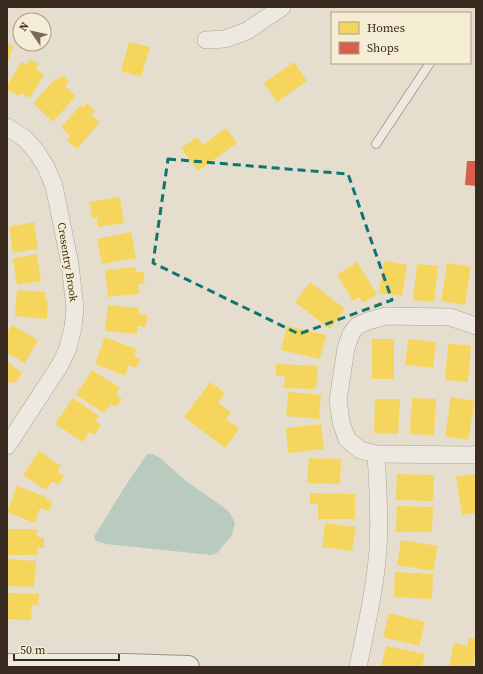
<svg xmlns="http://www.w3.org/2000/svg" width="483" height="674" font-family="'Source Serif 4',serif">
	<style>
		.water { fill: #b9cabf }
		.homes { fill: #f6d55c }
		.shops { fill: #d6604d }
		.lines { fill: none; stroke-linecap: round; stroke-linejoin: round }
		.lane-casing { stroke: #aaa397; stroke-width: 10 }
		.street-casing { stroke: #aaa397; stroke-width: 18 }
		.secondary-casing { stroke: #9a9286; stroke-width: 24 }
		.lane { stroke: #ede9e0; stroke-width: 8 }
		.street { stroke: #ede9e0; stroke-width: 17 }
		.secondary { stroke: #ede9e0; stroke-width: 22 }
		.marked { fill: none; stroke: #0f766e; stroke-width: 3; stroke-dasharray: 8 5; stroke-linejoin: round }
		.labels { text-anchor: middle; stroke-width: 4; stroke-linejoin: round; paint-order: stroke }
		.street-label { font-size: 11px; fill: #392b1f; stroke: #f5ecd4 }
	</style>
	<rect width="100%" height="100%" fill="#e5dece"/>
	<polygon class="water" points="147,454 153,454 160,458 186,481 223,507 230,513 235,523 232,535 217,553 211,555 106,544 96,541 94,537 124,488"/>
	<g class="homes">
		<polygon points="129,42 150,47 141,77 121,71"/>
		<polygon points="7,44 13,46 7,65"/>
		<polygon points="30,59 39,64 36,70 44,74 30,98 21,93 19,96 7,90 7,86 21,62 27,65"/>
		<polygon points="294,62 307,81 277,102 264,83"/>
		<polygon points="63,75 69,81 65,86 76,96 53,122 33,103 56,78 58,80"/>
		<polygon points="87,103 95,111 91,115 100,122 77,149 67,140 70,136 61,127 81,105 83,108"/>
		<polygon points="226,128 237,143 198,171 181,148 197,137 203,145"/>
		<polygon points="120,197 124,223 98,227 97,217 92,219 90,202"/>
		<polygon points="34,222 38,249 13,253 9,227"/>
		<polygon points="131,232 136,258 102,264 97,239"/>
		<polygon points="37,254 41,281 17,285 13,258"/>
		<polygon points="384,261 407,265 402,296 379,293"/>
		<polygon points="357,262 377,294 363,303 359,297 353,301 337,275"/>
		<polygon points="447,263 471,267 465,305 441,301"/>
		<polygon points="417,264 438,266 434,302 413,300"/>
		<polygon points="135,267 136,272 143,272 145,283 138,284 139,294 108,297 105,270"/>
		<polygon points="310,282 345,309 330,329 295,302"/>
		<polygon points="17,290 45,292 45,301 48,301 47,319 15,316"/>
		<polygon points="108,305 139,308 138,314 147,315 146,327 138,326 137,334 105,331"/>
		<polygon points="12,325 38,340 25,363 7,353 7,333"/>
		<polygon points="287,326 326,335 320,359 281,350"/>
		<polygon points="105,337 136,349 134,356 140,359 136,368 129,365 125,376 95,364"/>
		<rect x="372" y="339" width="22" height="40"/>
		<polygon points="408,339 436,342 433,368 405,365"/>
		<polygon points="448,344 471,345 468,382 445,380"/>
		<polygon points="7,361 22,373 15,383 10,381 7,386"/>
		<polygon points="276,364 318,366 316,389 284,388 285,376 276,376"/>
		<polygon points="92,370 120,388 116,395 122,399 116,407 111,404 104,413 76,395"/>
		<polygon points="210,382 225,393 218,403 231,412 226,419 239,429 225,448 184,417"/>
		<polygon points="288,392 321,395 319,419 286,416"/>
		<polygon points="451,397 475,401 468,440 445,436"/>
		<polygon points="73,398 99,416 95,421 101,425 94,435 89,432 83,442 55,424"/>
		<polygon points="412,398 436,399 434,435 410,434"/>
		<polygon points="375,399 400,399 398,434 374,433"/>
		<polygon points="321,424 324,449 288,453 286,428"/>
		<polygon points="39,451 61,466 57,472 64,476 58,485 52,481 46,490 23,475"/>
		<polygon points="309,458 341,459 340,484 307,483"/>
		<polygon points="397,474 434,475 433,501 396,500"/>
		<polygon points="476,474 476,513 462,515 456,477"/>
		<polygon points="17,486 46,497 46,499 52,501 49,511 40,508 35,523 7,512"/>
		<polygon points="310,493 355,494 355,519 318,519 318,504 310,504"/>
		<polygon points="397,506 433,507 432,532 396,532"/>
		<polygon points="325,523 356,527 352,551 322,547"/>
		<polygon points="7,529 37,529 37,537 44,537 44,548 37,548 37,555 7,555"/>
		<polygon points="401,540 438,546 433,571 397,565"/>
		<polygon points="7,559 36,561 34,587 7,586"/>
		<polygon points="395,572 433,574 432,599 394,597"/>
		<polygon points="7,593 39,594 38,605 32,605 31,620 7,619"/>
		<polygon points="389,613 425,622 419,646 383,637"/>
		<polygon points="469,638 476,639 476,651 473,667 449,667 454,643 467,646"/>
		<polygon points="386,646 425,654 422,667 381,667"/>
	</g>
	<polygon class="shops" points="467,161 476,161 476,186 465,185"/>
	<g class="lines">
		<g class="lane-casing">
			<polyline id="lane" points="376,144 430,63"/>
		</g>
		<g class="street-casing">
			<g id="street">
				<polyline points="206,40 225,39 247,31 282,7"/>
				<polyline points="7,127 24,138 36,151 46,167 54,186 70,264 75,309 73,327 68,348 60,365 7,446"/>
				<polyline points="476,326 450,317 386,316 368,321 357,326 351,334 346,348 338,400 341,422 347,439 360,450 376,454 474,455 476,454"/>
				<path d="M358,667C366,628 375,589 378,549C380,517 378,486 376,454"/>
			</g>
		</g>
		<g class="secondary-casing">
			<polyline id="secondary" points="7,665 125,665 188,667"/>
		</g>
		<use href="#lane" class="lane"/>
		<use href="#street" class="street"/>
		<use href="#secondary" class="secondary"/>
	</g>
	<path class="marked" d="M168,159L348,174L392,300L299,334L153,263Z"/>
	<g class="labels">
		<g class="street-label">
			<text transform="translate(68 262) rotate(81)" y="4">Cresentry Brook</text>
		</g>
	</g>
	<rect width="483" height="674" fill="none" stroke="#392b1f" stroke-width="16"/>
	<rect x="331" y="12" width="140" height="52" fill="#f5ecd4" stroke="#aa9f8c"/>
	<rect x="339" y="22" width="20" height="12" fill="#f6d55c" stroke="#aa9f8c"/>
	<text x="367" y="32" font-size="12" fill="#392b1f">Homes</text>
	<rect x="339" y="42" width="20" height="12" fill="#d6604d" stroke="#aa9f8c"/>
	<text x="367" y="52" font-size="12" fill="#392b1f">Shops</text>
	<g transform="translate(32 32) rotate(304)"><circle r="19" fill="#f5ecd4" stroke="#aa9f8c"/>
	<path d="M0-3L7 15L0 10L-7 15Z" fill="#756a5c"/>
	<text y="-6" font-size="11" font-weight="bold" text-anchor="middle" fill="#392b1f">N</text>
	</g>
	<path d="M14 654v6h105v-6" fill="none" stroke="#392b1f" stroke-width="2"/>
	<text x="20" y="654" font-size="12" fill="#392b1f" stroke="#f5ecd4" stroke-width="3" paint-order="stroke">50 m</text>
</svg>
